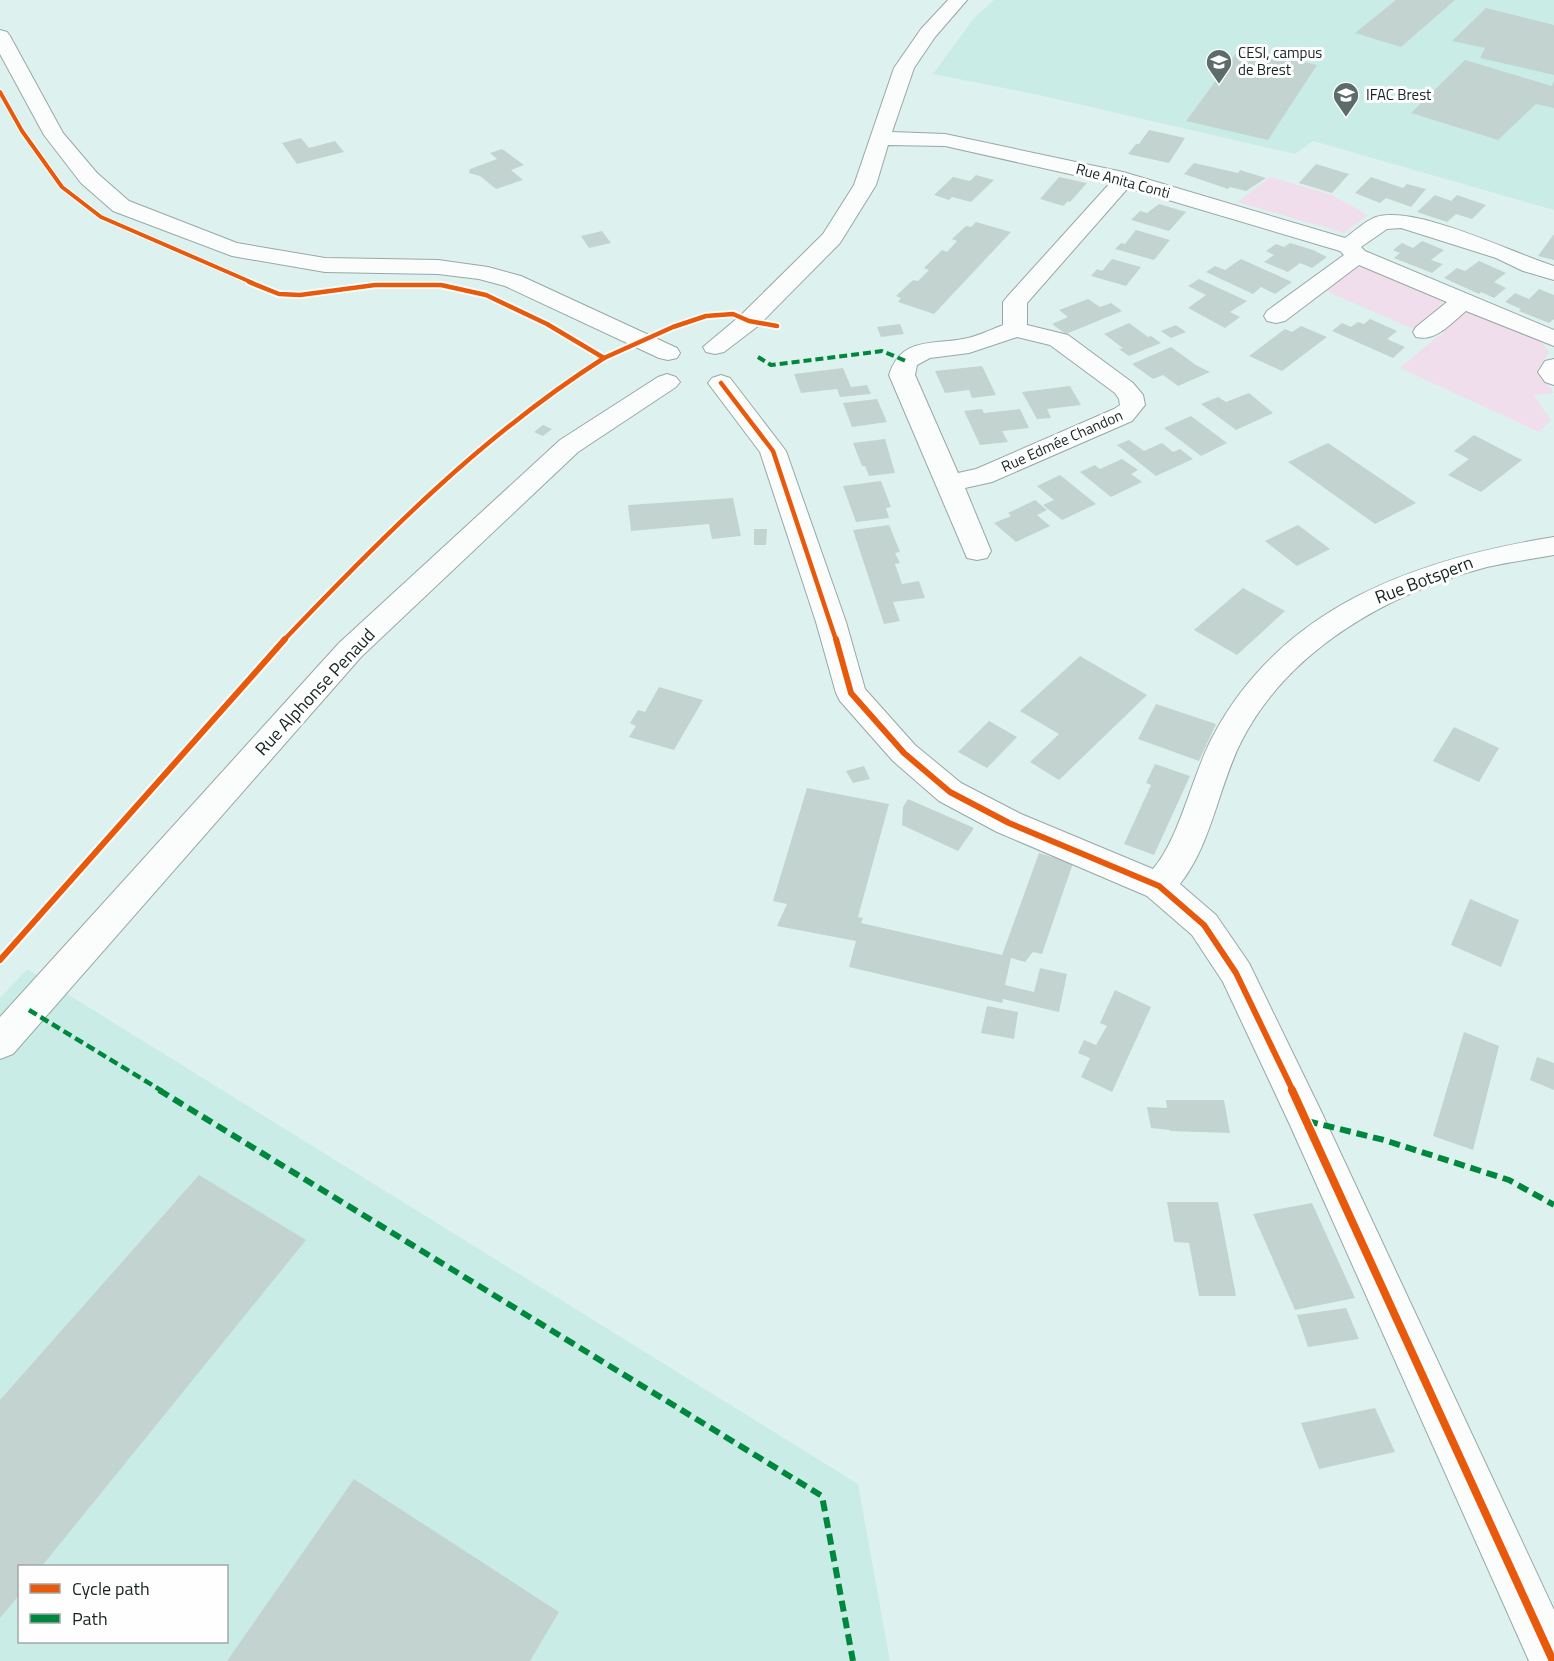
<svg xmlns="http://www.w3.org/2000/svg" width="1554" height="1661" font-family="'Titillium Web',sans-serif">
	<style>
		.built { fill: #caece7; fill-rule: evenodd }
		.green { fill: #f0deed }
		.building { fill: #c3d3d0 }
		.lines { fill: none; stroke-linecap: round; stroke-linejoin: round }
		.minor-casing { stroke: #98a7a5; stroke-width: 2 }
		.minor { fill: #fafdfc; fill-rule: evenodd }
		.quiet-far2 { stroke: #00873e; stroke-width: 4; stroke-dasharray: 8 4; stroke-linecap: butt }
		.quiet-far1 { stroke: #00873e; stroke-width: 4.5; stroke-dasharray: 9 4.5; stroke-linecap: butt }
		.quiet { stroke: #00873e; stroke-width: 6; stroke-dasharray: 11 6; stroke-linecap: butt }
		.cycleway-far3-casing { stroke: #fefefe; stroke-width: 6 }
		.cycleway-far2-casing { stroke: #fefefe; stroke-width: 8 }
		.cycleway-far1-casing { stroke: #fefefe; stroke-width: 10 }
		.cycleway-casing { stroke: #fefefe; stroke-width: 11 }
		.cycleway-far3 { stroke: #e8590c; stroke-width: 4 }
		.cycleway-far2 { stroke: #e8590c; stroke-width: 4.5 }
		.cycleway-far1 { stroke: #e8590c; stroke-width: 6 }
		.cycleway { stroke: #e8590c; stroke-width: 8 }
		.labels { text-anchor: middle; stroke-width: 6; stroke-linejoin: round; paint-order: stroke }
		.far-poi-label { font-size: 15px; fill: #172422; stroke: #fefefe; text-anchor: start }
		.far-street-label { font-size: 15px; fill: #172422; stroke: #fefefe }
		.street-label { font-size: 18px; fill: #172422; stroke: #fefefe }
	</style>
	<rect width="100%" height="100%" fill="#ddf2ee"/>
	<g class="built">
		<polygon points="994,0 1554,0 1554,210 1313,141 1295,154 1039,95 933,74 974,18"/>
		<path d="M27,969L858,1484L890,1661H0V998ZM20,1566H226V1642H20Z"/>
	</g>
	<g class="green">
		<polygon points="1270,177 1332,195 1368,215 1344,233 1238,202"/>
		<polygon points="1367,267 1440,298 1443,304 1413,329 1326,291 1356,268"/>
		<polygon points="1464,313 1475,313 1541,341 1549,352 1538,369 1543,377 1540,380 1545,380 1554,393 1534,395 1551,420 1539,432 1400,368 1438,336 1444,334 1442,332"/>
	</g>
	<g class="building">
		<polygon points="1396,0 1455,0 1401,47 1355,33"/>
		<polygon points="1486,8 1554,25 1554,75 1480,58 1485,48 1452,41"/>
		<polygon points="1240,48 1317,65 1268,140 1186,121"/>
		<polygon points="1465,60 1552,86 1554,80 1554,108 1536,104 1498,140 1411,113"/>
		<polygon points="1149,130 1185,138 1169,163 1128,154 1136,144 1139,144"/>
		<polygon points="301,138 309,148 335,141 344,152 297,164 282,143"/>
		<polygon points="502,149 524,165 511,170 523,180 496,189 480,176 469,173 470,169 497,159 490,153"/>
		<polygon points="1194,163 1238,173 1240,170 1266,178 1246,191 1230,187 1228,189 1184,174"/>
		<polygon points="1316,164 1349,174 1332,193 1299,183"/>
		<polygon points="976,175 994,180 971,202 952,197 949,200 934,195 953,177 970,181"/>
		<polygon points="1059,177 1087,183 1070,202 1068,201 1063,206 1040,199"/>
		<polygon points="1371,177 1403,188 1407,184 1426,189 1411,207 1386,198 1380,203 1355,193"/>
		<polygon points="1435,195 1451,201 1457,195 1486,205 1472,219 1456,214 1447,222 1417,212"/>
		<polygon points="1159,204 1186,212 1169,231 1131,220 1140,211 1147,213"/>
		<polygon points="976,222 1011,232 934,314 898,302 901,298 896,296 913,280 918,281 929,270 924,268 942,250 947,252 957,241 952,239 966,226 971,227"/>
		<polygon points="1136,230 1170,240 1154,260 1115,249 1121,243 1125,244"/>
		<polygon points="602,231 611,243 589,248 581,236"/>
		<polygon points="1554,234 1554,260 1538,256"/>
		<polygon points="1422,241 1444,250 1431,260 1443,264 1432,273 1394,258 1400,253 1393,250 1402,243 1413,248"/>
		<polygon points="1290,243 1313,250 1327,257 1312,268 1300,263 1288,272 1264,262 1274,255 1266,251 1276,244 1284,247"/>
		<polygon points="1112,259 1141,267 1126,286 1091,276 1097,269 1102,271"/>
		<polygon points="1241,259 1292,282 1275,294 1261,287 1253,294 1206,272 1215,266 1225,270"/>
		<polygon points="1479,261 1506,273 1494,282 1506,288 1494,298 1481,292 1479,294 1444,278 1457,268 1465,271"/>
		<polygon points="1199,279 1247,301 1230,312 1240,317 1225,328 1188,308 1206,295 1188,286"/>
		<polygon points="1539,289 1554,295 1554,319 1549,323 1519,311 1521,309 1505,302 1515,293 1529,299"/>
		<polygon points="1088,299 1100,307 1111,303 1122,311 1066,334 1052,324 1068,317 1059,310"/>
		<polygon points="1370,319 1397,331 1387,339 1405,347 1393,358 1332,331 1342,323 1351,327 1358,322 1364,324"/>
		<polygon points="1129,323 1148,337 1151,336 1161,343 1129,356 1119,349 1123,348 1104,334"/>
		<polygon points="900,324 904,334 881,337 877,327"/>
		<polygon points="1176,325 1186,332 1171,338 1161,331"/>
		<polygon points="1301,326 1327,337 1282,371 1249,356 1285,329 1292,332"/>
		<polygon points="1171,347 1196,365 1210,372 1178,386 1163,375 1153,379 1132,364"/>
		<polygon points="982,366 996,395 972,398 969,390 945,393 935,371"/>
		<polygon points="843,368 851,387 867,385 871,394 840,397 837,389 801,393 794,374"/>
		<polygon points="1070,386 1081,405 1047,409 1051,418 1037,419 1022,392"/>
		<polygon points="1249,393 1273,413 1236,430 1201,404 1218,397 1226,402"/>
		<polygon points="877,399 887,422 852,427 843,403"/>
		<polygon points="982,409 984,413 1020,409 1029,428 1002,431 1008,442 980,445 964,411"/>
		<polygon points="1191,416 1227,443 1201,456 1164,428"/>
		<polygon points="543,425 552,429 543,436 534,432"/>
		<polygon points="1474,435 1522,460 1481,492 1448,475 1469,459 1454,451"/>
		<polygon points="885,439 895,473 869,476 865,466 862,466 853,443"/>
		<polygon points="1129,440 1144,451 1162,443 1173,452 1180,449 1193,459 1156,476 1117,445"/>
		<polygon points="1328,443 1416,503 1375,524 1288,462"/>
		<polygon points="1122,459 1138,470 1131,474 1142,482 1111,497 1080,472 1095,465 1100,469"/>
		<polygon points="1060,475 1096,504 1062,520 1043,505 1054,500 1037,486"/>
		<polygon points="881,481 891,507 886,508 889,518 856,522 843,486"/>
		<polygon points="733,498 741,536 712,539 709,524 631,531 628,505"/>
		<polygon points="1035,500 1047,510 1037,515 1050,526 1016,542 994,523 1011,516 1008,513"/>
		<polygon points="889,525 900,552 895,553 900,563 895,564 902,584 919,581 925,598 893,602 900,621 884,624 853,530"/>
		<polygon points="1298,525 1330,549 1297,566 1265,541"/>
		<polygon points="754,529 767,529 766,545 754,545"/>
		<polygon points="1243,588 1285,611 1237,655 1194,630"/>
		<polygon points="1080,656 1147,695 1059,780 1030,762 1059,734 1020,711"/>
		<polygon points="659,687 703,700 674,750 629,737 636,726 630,723 638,710 645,712"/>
		<polygon points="1156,704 1216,724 1199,761 1138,739"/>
		<polygon points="989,721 1017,737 987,768 958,752"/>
		<polygon points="1454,727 1499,748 1479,782 1433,761"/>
		<polygon points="1155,764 1190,776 1154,855 1124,844 1151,785 1146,783"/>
		<polygon points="864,766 870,779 853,783 846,771"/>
		<polygon points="807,788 889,804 858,917 863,918 861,923 1002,955 1039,853 1073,863 1042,954 1033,952 1025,962 1011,958 1005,985 1034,992 1040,968 1067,974 1059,1012 1003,999 1002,1003 849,967 856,941 777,926 787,904 773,901"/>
		<polygon points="908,799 974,828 958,851 902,825 903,807"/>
		<polygon points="1470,899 1519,920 1501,967 1451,945"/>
		<polygon points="1115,990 1151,1007 1112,1092 1081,1077 1090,1058 1078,1053 1084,1040 1096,1045 1107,1026 1100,1023"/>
		<polygon points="987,1006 1018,1012 1014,1039 981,1033"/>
		<polygon points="1464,1032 1499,1046 1473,1150 1433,1136"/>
		<polygon points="1537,1057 1554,1063 1554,1090 1530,1080"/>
		<polygon points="1166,1100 1224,1100 1230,1133 1170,1131 1170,1130 1151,1128 1147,1107 1167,1108"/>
		<polygon points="199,1175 306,1240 42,1566 20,1566 20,1594 0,1618 0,1400"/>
		<polygon points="1167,1202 1218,1202 1236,1296 1199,1296 1189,1243 1174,1242"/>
		<polygon points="1312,1203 1355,1298 1295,1310 1253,1214"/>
		<polygon points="1346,1308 1359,1339 1308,1347 1297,1315"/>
		<polygon points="1375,1408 1395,1452 1319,1469 1301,1423"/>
		<polygon points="354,1479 559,1612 530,1661 227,1661"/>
	</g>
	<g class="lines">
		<g class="minor-casing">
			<g id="minor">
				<path d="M948,0H967L935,37L914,68L892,132L945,134L1123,172L1345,238C1355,231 1365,221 1376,217C1417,205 1512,253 1554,266V280L1523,271L1496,258L1401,228L1387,229L1361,247L1365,251L1554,330V346L1466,311C1451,323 1436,342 1416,337L1413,332L1416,327L1447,302L1359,265L1285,321L1276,323L1267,321L1264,316L1267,311L1344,255L1340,251L1128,188L1027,303V325L1068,335L1133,383L1143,395L1145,405L1132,421L992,482L965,488L991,551L987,558L977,560L967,558L889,375C901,337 931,345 963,339C976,337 990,330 1003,325V302L1007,297L1110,183L945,146L888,145L876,185L840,243L758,326L724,352L715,354L706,352L703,347L740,316L823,234L854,185L894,68L921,29ZM1017,337L1050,345L1115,393L1119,399L1120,405L1114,409L976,469L958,473L915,375L917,365L930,358L969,353Z"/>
				<polygon points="0,30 7,32 10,36 63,133 97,173 129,201 237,243 325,258 438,260 488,267 521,276 677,348 680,353 677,358 668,360 659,358 505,286 479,279 438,274 325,272 232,256 113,211 81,183 44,135 0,54"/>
				<polygon points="1554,359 1554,385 1545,382 1538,372 1545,361"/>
				<polygon points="667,374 676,377 680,382 676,387 578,452 361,657 13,1054 0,1059 0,1017 339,643 560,440 658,377"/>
				<path d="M721,375L730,378L786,451L846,622L865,689L915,745L961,783L1021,814L1153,869C1180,838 1192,775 1213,736C1282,606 1417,559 1554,537V555C1532,559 1509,562 1487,567C1389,593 1288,649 1241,742C1218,788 1212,843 1180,884L1216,915L1249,963L1320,1109L1554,1610V1661H1529L1290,1125L1223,982L1192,935L1147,896L997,832L939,801L893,761L840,701L836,693L816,622L760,452L708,383L712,378Z"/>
			</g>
		</g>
		<use href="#minor" class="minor"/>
		<polyline class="quiet-far2" points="758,357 771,365 882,351 906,361"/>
		<polyline class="quiet-far1" points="29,1010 162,1091"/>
		<g class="quiet">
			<polyline points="159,1090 822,1496 853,1661"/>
			<polyline points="1307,1121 1384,1140 1509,1180 1554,1205"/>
		</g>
		<g class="cycleway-far3-casing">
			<polyline id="cycleway-far3" points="0,92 22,131 62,187 101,217 253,283"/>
		</g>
		<g class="cycleway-far2-casing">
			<g id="cycleway-far2">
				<polyline points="249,282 279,294 300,295 375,285 441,285 486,295 547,324 604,358 673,327 706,316 733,314 749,321 777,326"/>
				<polyline points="721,383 773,451 836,640"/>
				<path d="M284,640C382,537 483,435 604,358"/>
			</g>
		</g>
		<g class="cycleway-far1-casing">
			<g id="cycleway-far1">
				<polyline points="836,639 851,693 904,753 950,792 1009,823 1159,886 1204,925 1236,973 1293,1091"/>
				<polyline points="0,960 285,639"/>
			</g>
		</g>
		<g class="cycleway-casing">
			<polyline id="cycleway" points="1292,1090 1553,1661"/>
		</g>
		<use href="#cycleway-far3" class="cycleway-far3"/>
		<use href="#cycleway-far2" class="cycleway-far2"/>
		<use href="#cycleway-far1" class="cycleway-far1"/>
		<use href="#cycleway" class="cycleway"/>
	</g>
	<defs>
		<g id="university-pin" transform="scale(1.35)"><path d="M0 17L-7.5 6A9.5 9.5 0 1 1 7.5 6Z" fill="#5c6c69" stroke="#fefefe"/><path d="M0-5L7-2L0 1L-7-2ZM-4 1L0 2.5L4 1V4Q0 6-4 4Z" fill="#fff"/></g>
	</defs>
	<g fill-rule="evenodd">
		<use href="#university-pin" x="1219" y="62"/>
		<use href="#university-pin" x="1346" y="95"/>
	</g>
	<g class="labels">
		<g class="far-poi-label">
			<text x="1238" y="58">CESI, campus<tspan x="1238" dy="17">de Brest</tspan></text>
			<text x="1366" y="100">IFAC Brest</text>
		</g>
		<g class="far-street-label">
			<text transform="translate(1123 181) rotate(15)" y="5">Rue Anita Conti</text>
			<text transform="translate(1062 441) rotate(-24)" y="5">Rue Edmée Chandon</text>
		</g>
		<g class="street-label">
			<text transform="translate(1424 580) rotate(-21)" y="6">Rue Botspern</text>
			<text transform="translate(315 692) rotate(-47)" y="6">Rue Alphonse Penaud</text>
		</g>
	</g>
	<rect x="18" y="1565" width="210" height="78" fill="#fefefe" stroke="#a2a7a6" stroke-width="1.5"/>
	<rect x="30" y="1584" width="30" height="9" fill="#e8590c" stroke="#a2a7a6" stroke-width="1.5"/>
	<text x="72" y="1595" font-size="18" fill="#172422">Cycle path</text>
	<rect x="30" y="1614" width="30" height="9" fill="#00873e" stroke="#a2a7a6" stroke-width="1.5"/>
	<text x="72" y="1625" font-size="18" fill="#172422">Path</text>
</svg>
